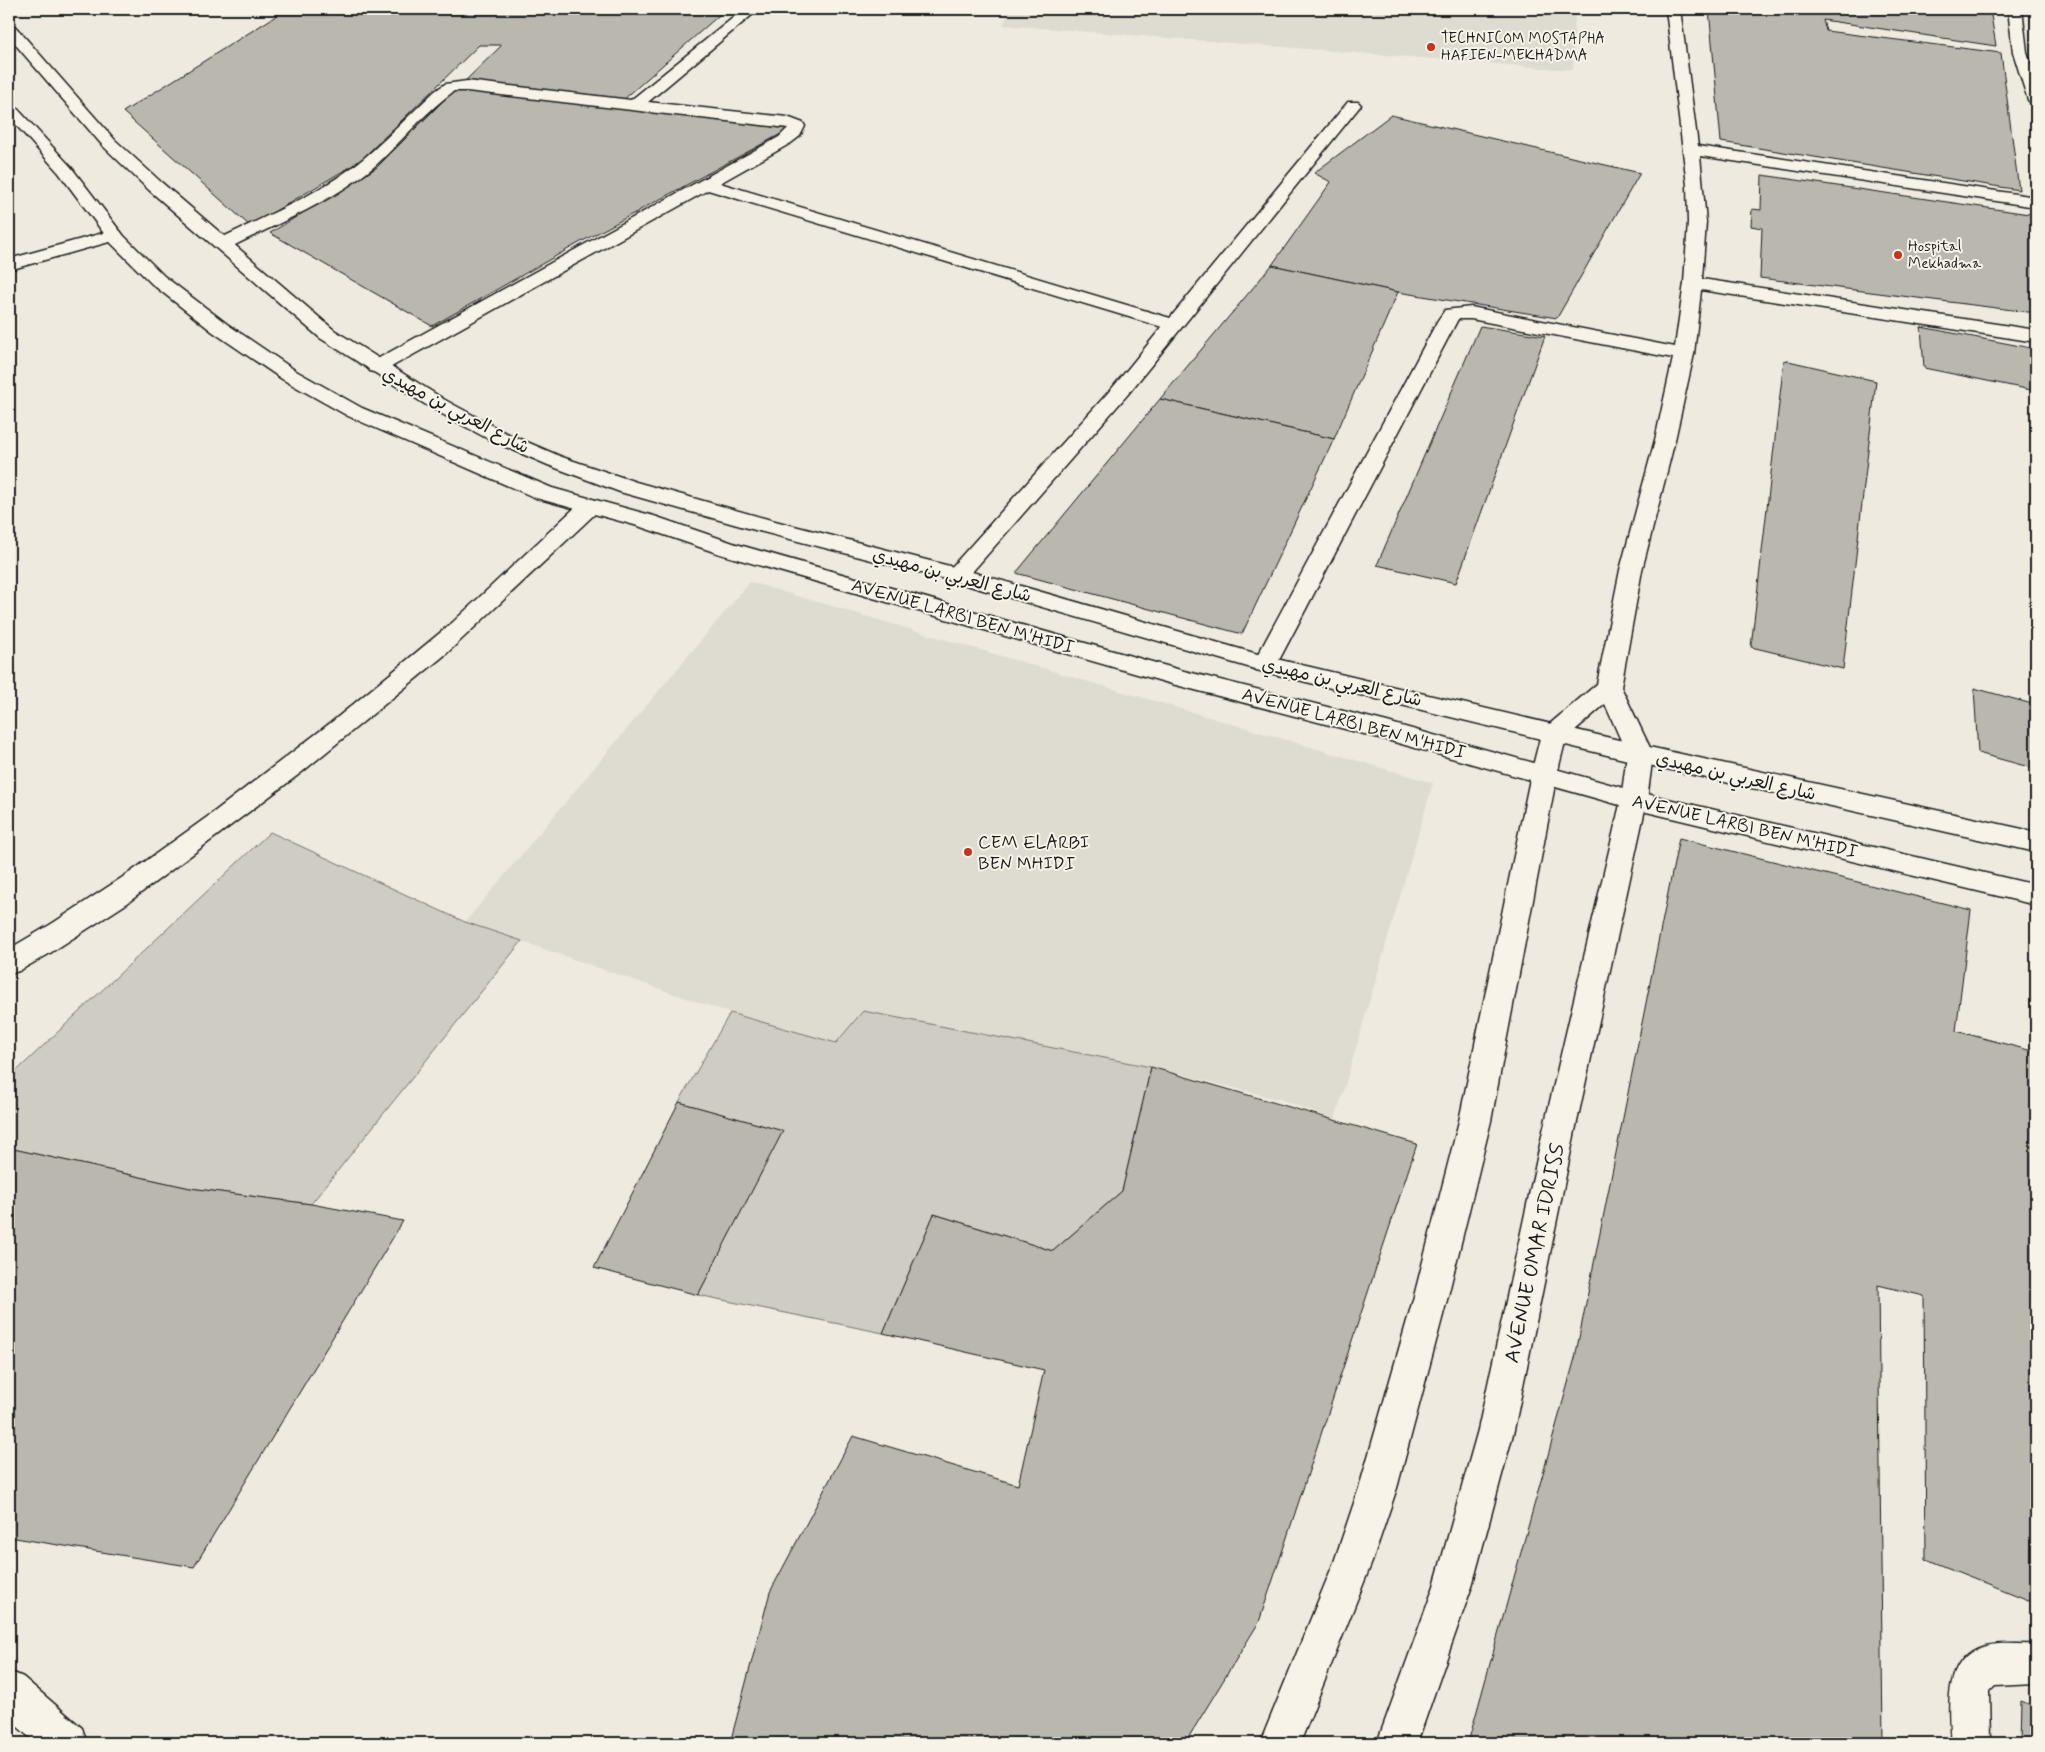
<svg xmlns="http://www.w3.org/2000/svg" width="2045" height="1752" font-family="Mynerve,'Playpen Sans Arabic',sans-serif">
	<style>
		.built { fill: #dedbd1 }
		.green { fill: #cfccc3; stroke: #767470 }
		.building { fill: #bab7af; stroke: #1c1c1c }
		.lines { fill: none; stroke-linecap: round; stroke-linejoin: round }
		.minor-casing { stroke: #1c1c1c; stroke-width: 3 }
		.secondary-casing { stroke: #1c1c1c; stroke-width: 3 }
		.minor { fill: #f7f3e8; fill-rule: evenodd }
		.secondary { fill: #f7f3e8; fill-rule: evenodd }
		.poi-dot { fill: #c8321e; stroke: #f7f3e8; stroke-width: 2 }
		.labels { text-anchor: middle; stroke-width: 4; stroke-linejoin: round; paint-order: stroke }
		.far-poi-label { font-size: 15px; fill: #1c1c1c; stroke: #f7f3e8; text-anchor: start }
		.street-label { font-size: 18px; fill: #1c1c1c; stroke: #f7f3e8 }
		.poi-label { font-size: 18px; fill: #1c1c1c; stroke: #f7f3e8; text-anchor: start }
		.near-street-label { font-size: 21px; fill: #1c1c1c; stroke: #f7f3e8 }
	</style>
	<rect width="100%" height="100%" fill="#eeeae0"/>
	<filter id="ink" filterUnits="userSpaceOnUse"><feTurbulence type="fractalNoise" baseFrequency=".02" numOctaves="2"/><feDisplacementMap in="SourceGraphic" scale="10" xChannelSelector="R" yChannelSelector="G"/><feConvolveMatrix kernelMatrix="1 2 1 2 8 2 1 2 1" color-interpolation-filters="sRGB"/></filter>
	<g filter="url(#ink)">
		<g class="built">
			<polygon points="982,9 1575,9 1573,70 1003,25 1009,12"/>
			<polygon points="750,582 1433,783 1335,1120 1282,1100 1151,1067 863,1011 836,1043 730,1013 465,922"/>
		</g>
		<g class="green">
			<polygon points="270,832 465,922 522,941 311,1204 190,1188 9,1148 9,1078"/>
			<polygon points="863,1011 1151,1067 1122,1191 1053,1251 934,1214 883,1333 698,1295 782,1131 679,1102 730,1013 836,1043"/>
		</g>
		<g class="building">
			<polygon points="287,9 726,9 622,101 463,83 502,45 479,45 360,161 250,226 123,112"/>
			<polygon points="1709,9 1990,9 1996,46 1823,20 1826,31 2001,53 2019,190 1721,142"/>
			<polygon points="455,89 790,129 579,243 432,326 270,233 376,168"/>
			<polygon points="1391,115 1640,173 1557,318 1398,292 1272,265 1331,182 1314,173"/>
			<polygon points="1762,175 2036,215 2036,313 1760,278 1762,228 1751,226 1752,209 1761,210"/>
			<polygon points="1272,265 1398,292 1334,439 1160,399"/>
			<polygon points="1480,326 1545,336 1456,583 1377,565"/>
			<polygon points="1921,327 2036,349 2036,391 1924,368"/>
			<polygon points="1784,360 1876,381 1843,669 1751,647"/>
			<polygon points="1160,399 1334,439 1242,634 1016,573"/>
			<polygon points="1974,688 2036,705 2036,769 1978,753"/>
			<polygon points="1679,838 1971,910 1956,1031 2036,1052 2036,1603 1926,1559 1924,1296 1878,1285 1883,1743 1468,1743 1575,1358"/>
			<polygon points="1151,1067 1417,1144 1259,1622 1185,1743 730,1743 770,1592 853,1436 1018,1485 1044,1370 883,1333 934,1214 1053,1251 1122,1191"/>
			<polygon points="679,1102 783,1131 698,1295 594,1268"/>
			<polygon points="9,1148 190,1188 311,1204 403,1221 194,1567 9,1537"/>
			<polygon points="2021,1701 2036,1707 2036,1743 2020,1743"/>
		</g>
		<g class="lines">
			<g class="minor-casing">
				<g id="minor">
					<path d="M744,9H759L648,102L787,117L803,123L805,126L800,136L791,143L720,183L1170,318L1348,102H1358L1361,105L1128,394L965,580L957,582L949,580L946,575L949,570L1114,386L1162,327L708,190L384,371L377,373L370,371L367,367L370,363L779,137L788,128L467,91H454C425,112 402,141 376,165C334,201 278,223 229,248L223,249L217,248L214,244L217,240C266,216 320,194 363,159C388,138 411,113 435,91L445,84L467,81L631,100Z"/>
					<polygon points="1666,9 1680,9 1698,146 2036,197 2036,207 1700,156 1706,222 1702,279 2036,330 2036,342 1701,290 1694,354 1675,440 1642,570 1621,687 1653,754 1647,800 1575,1131 1514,1430 1472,1586 1417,1743 1377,1743 1434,1586 1478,1430 1543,1131 1621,800 1627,754 1605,704 1566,738 1557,774 1491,1121 1447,1300 1397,1488 1372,1562 1300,1743 1260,1743 1334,1562 1359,1488 1413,1300 1459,1121 1531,774 1541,734 1545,728 1597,684 1620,570 1655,440 1673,358 1471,319 1458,319 1277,664 1274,670 1265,672 1256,670 1253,664 1438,320 1445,310 1471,307 1675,347 1684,283 1688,222 1687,185"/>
					<polygon points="2008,9 2022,9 2027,52 2036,78 2036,105 2031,103 2028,100 2013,52"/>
					<polygon points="114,230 120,231 123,235 120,239 9,270 9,259"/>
					<polygon points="590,499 598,501 601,506 598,511 446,654 302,772 126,904 47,955 19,971 9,974 9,949 53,923 132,871 210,815 333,721 452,623 582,501"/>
					<path d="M2036,1644V1684L1995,1686L1990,1691L1991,1743H1951C1949,1709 1942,1658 1985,1646C2001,1642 2020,1645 2036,1644Z"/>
					<polygon points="9,1671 23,1677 82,1728 87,1743 36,1743 10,1720"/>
				</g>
			</g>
			<g class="secondary-casing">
				<g id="secondary">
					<polygon points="9,24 14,25 115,140 161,182 334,330 445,400 506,433 562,457 636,482 771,520 965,570 1268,657 1640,745 2036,832 2036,852 1640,763 1265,672 949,580 755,530 620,492 548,465 492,441 431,408 320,338 149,190 103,146 9,37"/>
					<polygon points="9,103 14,105 71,167 123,235 164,276 227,324 296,371 362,408 552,488 654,516 736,544 1184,671 1387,722 1634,791 2036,885 2036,905 1634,809 1387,740 1172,684 720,554 638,526 536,498 348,416 282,379 213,332 152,284 111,243 59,173 9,117"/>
				</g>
			</g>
			<use href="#minor" class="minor"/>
			<use href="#secondary" class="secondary"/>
		</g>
	</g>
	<g class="poi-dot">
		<circle cx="1431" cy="47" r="5"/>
		<circle cx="1898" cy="255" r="5"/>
		<circle cx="968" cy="852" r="5"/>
	</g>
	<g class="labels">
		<g class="far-poi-label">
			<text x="1441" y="43">TECHNICOM MOSTAPHA<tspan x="1441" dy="17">HAFIEN-MEKHADMA</tspan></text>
			<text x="1908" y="251">Hospital<tspan x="1908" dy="17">Mekhadma</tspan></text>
		</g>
		<g class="street-label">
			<text transform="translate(456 410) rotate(28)" y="6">شارع العربي بن مهيدي</text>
			<text transform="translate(952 575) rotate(15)" y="6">شارع العربي بن مهيدي</text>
			<text transform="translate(963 616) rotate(16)" y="6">AVENUE LARBI BEN M'HIDI</text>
			<text transform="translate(1342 682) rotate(13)" y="6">شارع العربي بن مهيدي</text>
			<text transform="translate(1354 723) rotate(15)" y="6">AVENUE LARBI BEN M'HIDI</text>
			<text transform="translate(1736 776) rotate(13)" y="6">شارع العربي بن مهيدي</text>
			<text transform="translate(1745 826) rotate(13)" y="6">AVENUE LARBI BEN M'HIDI</text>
		</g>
		<g class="poi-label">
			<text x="978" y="848">CEM ELARBI<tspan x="978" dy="21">BEN MHIDI</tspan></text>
		</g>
		<g class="near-street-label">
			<text transform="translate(1534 1253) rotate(-78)" y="7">AVENUE OMAR IDRISS</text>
		</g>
	</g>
	<rect width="2045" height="1752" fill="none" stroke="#f7f3e8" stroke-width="30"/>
	<rect x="15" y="15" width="2015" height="1722" fill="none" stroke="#1c1c1c" stroke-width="2" filter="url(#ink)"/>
</svg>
